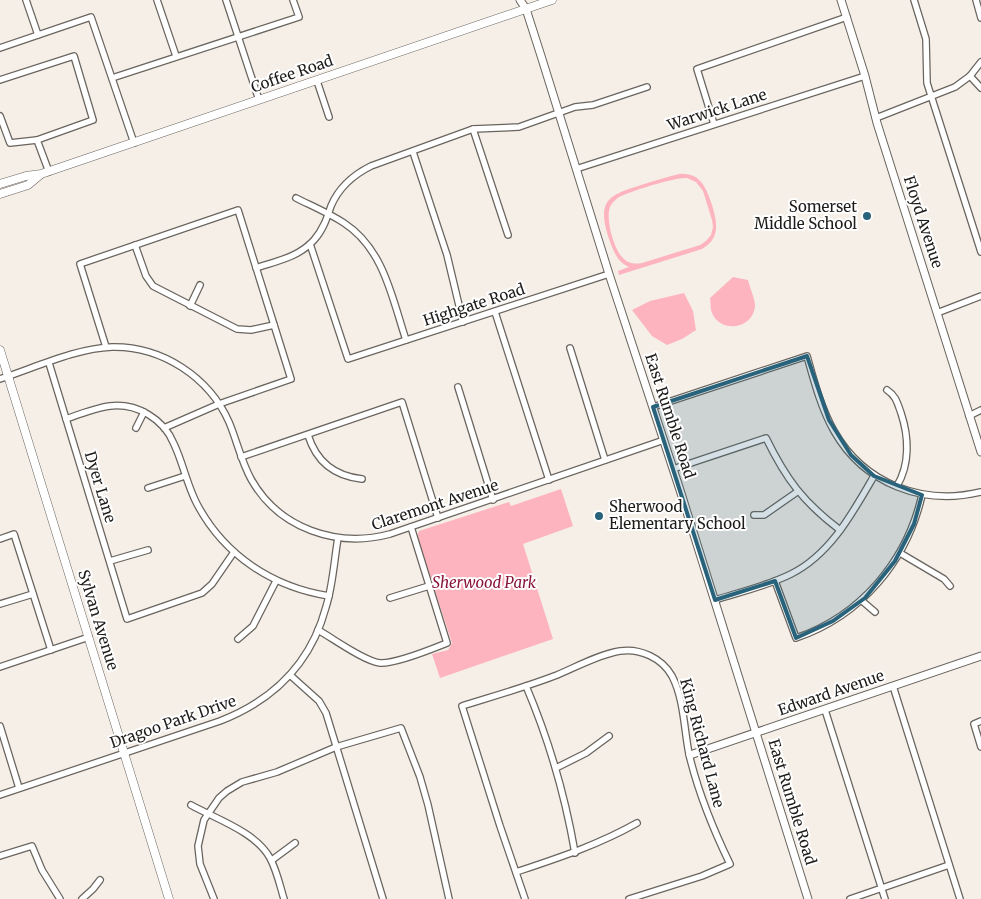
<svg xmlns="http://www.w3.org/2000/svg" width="981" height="899" font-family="Merriweather,serif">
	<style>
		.green { fill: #feb4bf; fill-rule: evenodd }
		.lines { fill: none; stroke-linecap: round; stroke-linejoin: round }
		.minor-casing { stroke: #69645e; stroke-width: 8 }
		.tertiary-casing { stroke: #69645e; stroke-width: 9 }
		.secondary-casing { stroke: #69645e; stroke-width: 9 }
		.minor { stroke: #fff; stroke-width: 5.5 }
		.tertiary { stroke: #fff; stroke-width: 7 }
		.secondary { stroke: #fff; stroke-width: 8 }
		.marked { fill: #28637b; fill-opacity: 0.2; stroke: #28637b; stroke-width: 4; stroke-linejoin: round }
		.poi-dot { fill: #28637b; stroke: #fff; stroke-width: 2 }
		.labels { text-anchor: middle; stroke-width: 4; stroke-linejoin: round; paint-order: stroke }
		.street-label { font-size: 15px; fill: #1e1c1a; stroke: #fff }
		.poi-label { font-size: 15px; fill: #1e1c1a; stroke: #fff; text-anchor: end }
		.park-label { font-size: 15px; font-style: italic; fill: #8a153a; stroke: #fff }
	</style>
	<rect width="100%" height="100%" fill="#f5efe8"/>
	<g class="green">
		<path d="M679,174C700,172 706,187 712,205C717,222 721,238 702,249L619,275L618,271L629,267C616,261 613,250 608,236C597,200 609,195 641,185C654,181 666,177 679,174ZM687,178L696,182L703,191L712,220L713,227L711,235L706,241L700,245L642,263C635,264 629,264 624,259C614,251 604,216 611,205C613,202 616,199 619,197C631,191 675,177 687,178Z"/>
		<path d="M733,277L748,280C750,288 755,299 755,306C753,329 721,334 712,313C710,309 711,302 710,298Z"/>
		<polygon points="684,293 693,311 696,330 682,339 667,345 652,336 632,310 650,301"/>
		<polygon points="561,489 573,526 523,544 553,639 440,678 432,654 448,650 452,643 417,536 419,531 509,502 511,506"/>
	</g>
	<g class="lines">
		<g class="minor-casing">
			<g id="minor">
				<polyline points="26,0 38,35"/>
				<polyline points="157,0 176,56"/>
				<polyline points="226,0 259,100"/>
				<polyline points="914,0 926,39 927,83 981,252"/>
				<polyline points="976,0 981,18"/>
				<polyline points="0,48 91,17 134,143"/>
				<polyline points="970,76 981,88"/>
				<polyline points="112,78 299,17 293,0"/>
				<polyline points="0,80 74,56 93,120 37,140 49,172"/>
				<polyline points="317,81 329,117"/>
				<polyline points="0,116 10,143 37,140"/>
				<polyline points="876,118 955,87 970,76 981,62"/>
				<polyline points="714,124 697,69 847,17"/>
				<polyline points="473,129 508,235"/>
				<polyline points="413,152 447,255 463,322"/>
				<polyline points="576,169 865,76"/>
				<path d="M296,198C312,206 329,213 344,223C384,249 392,298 406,340"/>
				<polyline points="310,244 348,359 609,274"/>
				<polyline points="135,245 146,276 153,286 237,329 251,330 274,325"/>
				<path d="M256,268C277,261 299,257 314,240C323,230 327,218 331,206C339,187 353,175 371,166L473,129L519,127L575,107L593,105L647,87"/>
				<polyline points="190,306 200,285"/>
				<polyline points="495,312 549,480"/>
				<polyline points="937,313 981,296"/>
				<polyline points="106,347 80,264 238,210 291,379 219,404 164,428"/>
				<polyline points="570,348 605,460"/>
				<polyline points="49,363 127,619 202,593 212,584 234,552"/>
				<path d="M0,379C34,368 77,348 112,347C162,346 209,377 229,422C237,441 241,461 251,479C279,529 337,548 390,534L664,440"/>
				<polyline points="458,387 493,500"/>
				<path d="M887,390C896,396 897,402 901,413C909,437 910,464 897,486"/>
				<path d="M653,407L807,356C814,381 821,408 834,431C864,484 923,506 981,492"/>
				<polyline points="969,416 981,410"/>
				<path d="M66,419C80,414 95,408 110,406C137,403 164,419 174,444C183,463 187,485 197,504C224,555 272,587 329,596"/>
				<polyline points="136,428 144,412"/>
				<path d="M308,435C316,461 334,476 362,479"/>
				<polyline points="241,457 402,402 438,518"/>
				<path d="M673,469L766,438C786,479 803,502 840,530"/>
				<polyline points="148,488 185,476"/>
				<polyline points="754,515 764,515 797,492"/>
				<polyline points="0,539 14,534 51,650"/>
				<polyline points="900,553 944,579 950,586"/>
				<polyline points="110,561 148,550"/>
				<path d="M775,581L796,638C861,616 907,561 922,495"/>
				<polyline points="390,598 429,586"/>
				<path d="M715,600C740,592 767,586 791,574C831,554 853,512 874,476"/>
				<polyline points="861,600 875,612"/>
				<polyline points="0,604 33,594"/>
				<path d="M318,630C334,639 364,661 380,663C396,664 432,649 447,643L411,527"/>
				<polyline points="238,639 253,626 276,581"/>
				<polyline points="0,667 89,637"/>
				<polyline points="290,675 319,701 326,713 383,899"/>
				<path d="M526,686C549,740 565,795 575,853"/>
				<polyline points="893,686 960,899"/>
				<polyline points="825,710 885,899"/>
				<polyline points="981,721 974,724 981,747"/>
				<polyline points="0,726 19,788"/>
				<polyline points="556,768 586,753 609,736"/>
				<path d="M0,795L220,721C274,700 311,663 326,607C333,585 334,561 338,538"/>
				<path d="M191,805C216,819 256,832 270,858C277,871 280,886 284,899"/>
				<polyline points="0,856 32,846 42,870 60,899"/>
				<polyline points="272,860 295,843"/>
				<path d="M516,872C558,858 598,845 637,823"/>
				<polyline points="82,899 93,889 100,880"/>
				<polyline points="214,899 200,864 198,846 204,820 219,798 227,791 242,782 277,772 336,747 401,728 420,777 428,805 449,899"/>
				<path d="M525,899L500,826L462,706C494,696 526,687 557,675C576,667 600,654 620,651C640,648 662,658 672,676C684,699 684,729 689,754C698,792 713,829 730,864L702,876L629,899"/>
				<polyline points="850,899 949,865"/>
			</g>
		</g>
		<g class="tertiary-casing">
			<g id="tertiary">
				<polyline points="520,0 526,9 542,59 609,274 680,490 808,899"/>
				<polyline points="841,0 865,76 877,123 981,452"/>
				<polyline points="690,755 981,656"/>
			</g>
		</g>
		<g class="secondary-casing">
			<g id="secondary">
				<polyline points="0,184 26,176 41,174 552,0"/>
				<polyline points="0,194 28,185 40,175"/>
				<polyline points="0,350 169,899"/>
			</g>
		</g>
		<use href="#minor" class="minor"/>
		<use href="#tertiary" class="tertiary"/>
		<use href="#secondary" class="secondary"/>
	</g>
	<path class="marked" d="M807,356L829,420L851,455L874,476L922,495L914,524L895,561L865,598L833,621L796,638L775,581L715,600L653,407Z"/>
	<g class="poi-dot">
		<circle cx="867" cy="216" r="5"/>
		<circle cx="599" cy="516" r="5"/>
	</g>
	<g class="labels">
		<g class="street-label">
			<text transform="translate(292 74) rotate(-19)" y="5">Coffee Road</text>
			<text transform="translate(717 110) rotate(-18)" y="5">Warwick Lane</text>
			<text transform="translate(923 222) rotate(72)" y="5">Floyd Avenue</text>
			<text transform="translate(474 305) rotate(-18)" y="5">Highgate Road</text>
			<text transform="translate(670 416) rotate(72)" y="5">East Rumble Road</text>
			<text transform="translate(100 487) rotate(73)" y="5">Dyer Lane</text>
			<text transform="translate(435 505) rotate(-18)" y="5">Claremont Avenue</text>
			<text transform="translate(98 620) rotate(73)" y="5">Sylvan Avenue</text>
			<text transform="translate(831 693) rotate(-19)" y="5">Edward Avenue</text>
			<text transform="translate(173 722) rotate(-19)" y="5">Dragoo Park Drive</text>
			<text transform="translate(702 743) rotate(75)" y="5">King Richard Lane</text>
			<text transform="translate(792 802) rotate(73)" y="5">East Rumble Road</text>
		</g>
		<g class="poi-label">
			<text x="857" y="212">Somerset<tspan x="857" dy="17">Middle School</tspan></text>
			<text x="609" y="512" text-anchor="start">Sherwood<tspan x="609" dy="17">Elementary School</tspan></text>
		</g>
		<g class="park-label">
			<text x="484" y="588">Sherwood Park</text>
		</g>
	</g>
</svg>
